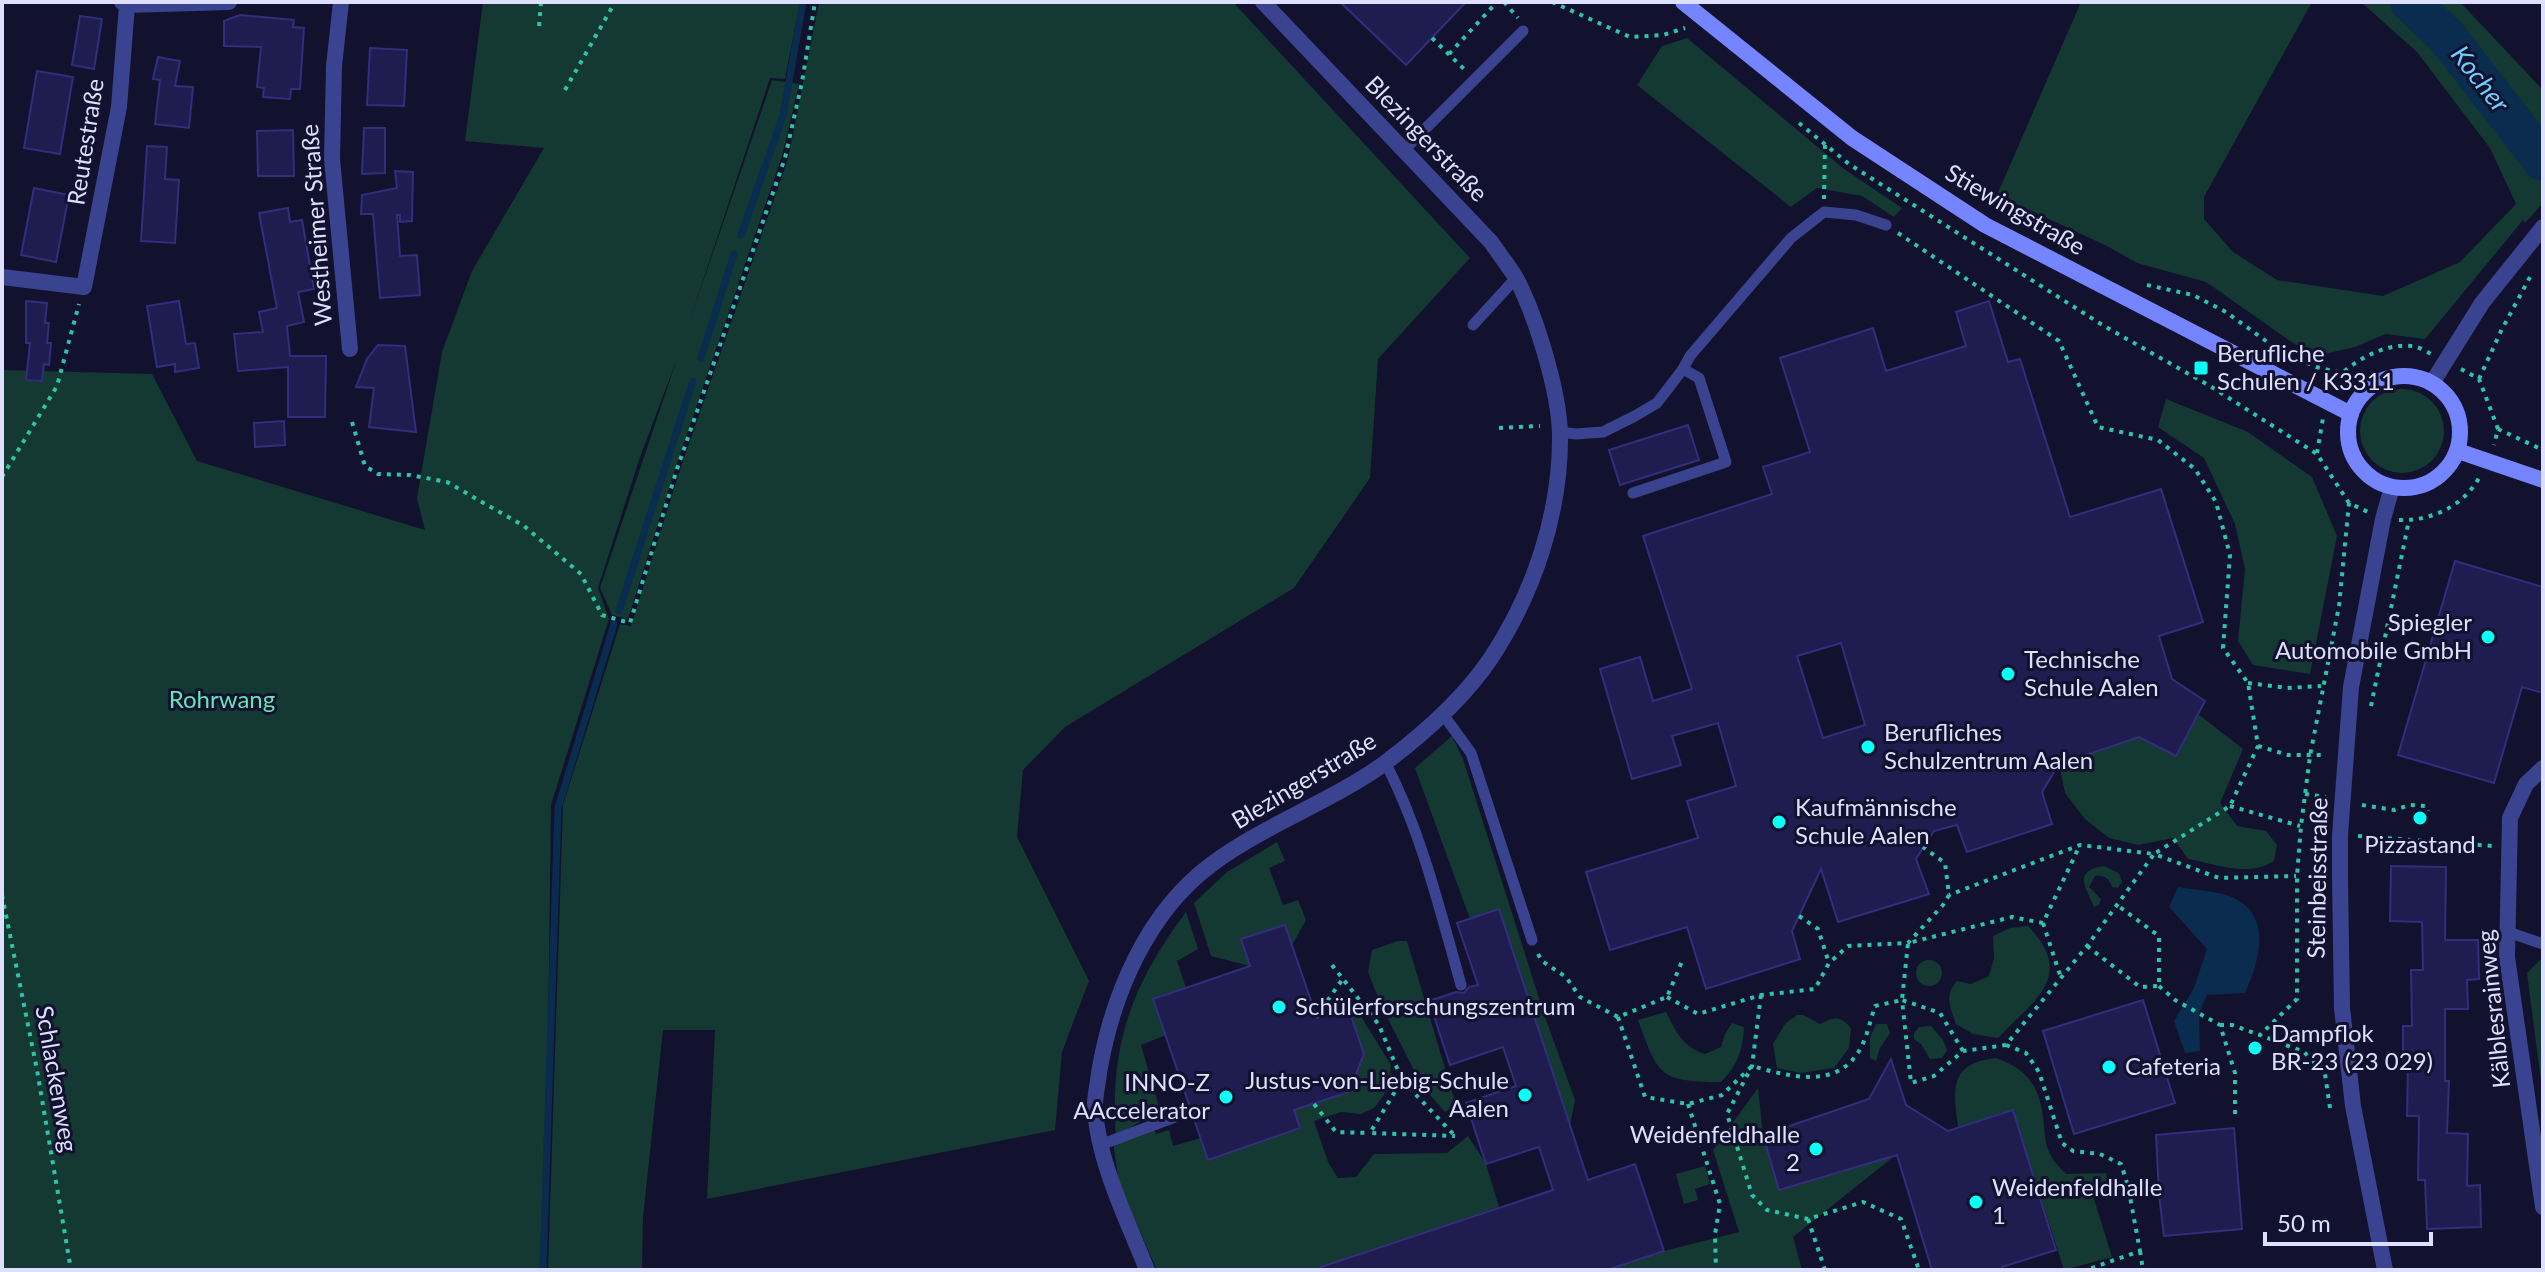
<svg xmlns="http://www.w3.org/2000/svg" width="2545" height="1272" font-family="Lato,sans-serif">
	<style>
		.green { fill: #133932 }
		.water { fill: #092c4f }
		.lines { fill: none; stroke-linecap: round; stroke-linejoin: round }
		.stream { stroke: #092c4f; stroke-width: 7 }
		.river { stroke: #092c4f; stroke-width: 40 }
		.building { fill: #1f1c50; stroke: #322d7d; stroke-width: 2; fill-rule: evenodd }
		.path { stroke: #2cc5a7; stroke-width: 4; stroke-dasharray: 4 6; stroke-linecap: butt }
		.service { stroke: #3a438f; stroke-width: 11 }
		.minor { stroke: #3a438f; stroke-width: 16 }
		.tertiary { stroke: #3a438f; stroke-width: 16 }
		.secondary { stroke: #7585ff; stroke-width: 16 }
		.poi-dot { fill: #0afff6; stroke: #12112e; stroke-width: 3 }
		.labels { text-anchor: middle; stroke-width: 6; stroke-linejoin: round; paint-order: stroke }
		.street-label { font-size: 24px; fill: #dedfff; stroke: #12112e }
		.poi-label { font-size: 24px; fill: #dedfff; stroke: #12112e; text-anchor: start }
		.park-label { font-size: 24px; fill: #63e6b3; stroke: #12112e }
		.water-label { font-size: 26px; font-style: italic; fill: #6ccfff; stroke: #12112e }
	</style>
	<rect width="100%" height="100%" fill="#12112e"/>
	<g class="green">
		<polygon points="483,2 800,2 785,79 770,78 690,320 772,80 799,84 782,156 675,469 628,619 612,615 600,588 677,359 640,457 598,588 609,619 551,805 548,1043 541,1270 2,1270 2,370 152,374 197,461 425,530 417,498 442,352 472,271 544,148 465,141"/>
		<polygon points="819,2 1233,2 1470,258 1378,359 1370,478 1294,588 1065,727 1023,770 1017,837 1089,981 1062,1052 1055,1130 707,1199 715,1030 663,1030 643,1217 642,1270 548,1270 563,805 620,624 631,626 680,470 788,159"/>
		<polygon points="2081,2 2312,2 2204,197 2204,219 2233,252 2277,280 2383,296 2460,262 2516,204 2490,148 2417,52 2361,2 2460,2 2543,90 2543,203 2525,223 2523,220 2425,339 2386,334 2355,347 2325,354 2296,345 2206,282 2137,263 2107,246 1997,195"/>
		<polygon points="1687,38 1844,169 1902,208 1894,217 1862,196 1817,188 1791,207 1637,85 1662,46"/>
		<circle cx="2402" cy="431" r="42"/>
		<polygon points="2166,399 2248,432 2312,477 2337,536 2310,674 2253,665 2238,641 2245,569 2235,524 2204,458 2158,427"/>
		<path d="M2198,714L2243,749L2220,803L2237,826L2266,831L2277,845L2274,861C2247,878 2217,864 2188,859L2173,838L2138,845L2109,838L2085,819L2065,793L2059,764L2139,737L2176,756Z"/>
		<polygon points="1452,736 1463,759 1545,1017 1575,1100 1570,1125 1499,910 1470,919 1415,768"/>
		<polygon points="1277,842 1285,861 1269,868 1283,905 1298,900 1306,920 1292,945 1284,925 1242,939 1250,966 1211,956 1194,903 1227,872"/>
		<path d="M2104,866L2119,873L2122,882L2118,888L2112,887C2109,878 2105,875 2095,876L2089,887L2101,899L2099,905L2094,907C2086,887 2072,871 2104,866Z"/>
		<path d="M1186,912L1198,949L1177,961L1186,988L1153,999L1166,1035L1141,1045L1160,1110L1116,1136C1109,1046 1132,984 1186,912Z"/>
		<path d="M2028,926C2076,976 2035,999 1998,1038L1973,1034L1956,1024C1950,1007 1944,995 1957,981L1971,984L1989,976L1994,958L1993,936L2010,928Z"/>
		<polygon points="1398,941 1407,941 1456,1105 1445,1112 1422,1086 1382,1007 1368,972 1372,950"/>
		<polygon points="2542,958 2543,958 2543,1097 2527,973"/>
		<circle cx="1929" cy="973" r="13"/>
		<polygon points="1348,1007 1362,1018 1391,1065 1390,1076 1384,1095 1374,1108 1361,1114 1341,1112 1314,1121 1328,1162 1338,1178 1356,1177 1374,1154 1447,1153 1468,1136 1486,1164 1499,1207 1351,1257 1355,1270 1157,1270 1119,1184 1113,1142 1152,1126 1156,1134 1169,1130 1173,1146 1201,1138 1209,1159 1300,1128 1294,1110 1348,1092 1364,1055"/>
		<path d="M1666,1012C1676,1032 1683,1047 1705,1054L1721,1047L1725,1034L1732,1023L1744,1027C1743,1050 1737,1066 1721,1082C1659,1082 1658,1075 1638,1020Z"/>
		<path d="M1797,1015H1803L1820,1024C1834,1017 1840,1015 1851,1028L1849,1048L1834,1068L1801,1073L1777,1068L1773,1044L1785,1024Z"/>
		<polygon points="1876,1024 1887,1024 1890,1033 1880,1048 1876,1061 1870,1058 1870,1038"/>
		<polygon points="1931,1026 1943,1040 1947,1050 1942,1058 1930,1059 1921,1044 1914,1039 1914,1033 1919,1027"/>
		<path d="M1995,1058C2025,1067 2039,1085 2043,1117C2045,1130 2044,1142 2050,1154C2054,1162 2060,1168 2066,1174L2106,1173L2111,1193L2094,1199L2112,1257L2064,1270L2013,1110L1958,1127C1953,1089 1949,1064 1995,1058Z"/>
		<polygon points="1758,1088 1763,1135 1779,1190 1897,1154 1793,1237 1802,1270 1615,1270 1614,1268 1664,1251 1739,1232 1713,1150"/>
		<polygon points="1705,1166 1710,1184 1695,1189 1698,1200 1684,1204 1676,1174"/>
	</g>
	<path class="water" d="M2178,887C2193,890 2221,891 2234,898C2273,917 2259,962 2245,993L2207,995L2199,1013L2200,1051L2185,1053L2174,1021L2194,988L2207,949L2169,907Z"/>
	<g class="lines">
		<g class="stream">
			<polyline points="741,235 783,116 803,2"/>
			<polyline points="701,358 734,254"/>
			<polyline points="619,611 693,381"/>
			<polyline points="543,1270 558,808 614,624"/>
		</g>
		<polyline class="river" points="2410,2 2447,37 2543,161"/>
	</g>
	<g class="building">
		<polygon points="1340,2 1466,2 1406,65"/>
		<polygon points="240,15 294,20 293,27 304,28 300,89 291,89 290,99 263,97 264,88 257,87 261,47 224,46 224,21"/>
		<polygon points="80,16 102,19 94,69 72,65"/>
		<polygon points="370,48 407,50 404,106 367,105"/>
		<polygon points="158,57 180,61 175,86 193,87 189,128 155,124 160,80 153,79"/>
		<polygon points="37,71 73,77 60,154 24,148"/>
		<polygon points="364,128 385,128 385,173 362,174"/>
		<polygon points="293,130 294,176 258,176 257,131"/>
		<polygon points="147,146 167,147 165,179 179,180 175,243 141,241"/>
		<polygon points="395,171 413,172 412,221 400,222 400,215 397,215 400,256 417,255 420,295 380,298 373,214 361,214 362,195 397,188"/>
		<polygon points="34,188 69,195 56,262 21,255"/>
		<polygon points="288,208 290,222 302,220 314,289 298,292 304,322 287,326 290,356 326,356 325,417 288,417 288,367 238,371 234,334 263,332 259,312 277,308 259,213"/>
		<polygon points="26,301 47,303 45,323 49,323 47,343 51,343 49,365 44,364 42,381 26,380 30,343 26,343"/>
		<polygon points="179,301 186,344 195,343 199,368 175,372 175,364 157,367 147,306"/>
		<path d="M1989,301L2008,362L2020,359L2070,517L2161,489L2203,622L2159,636L2172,679L2205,701L2176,756L2139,737L2059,764L2042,792L2052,824L1967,852L1957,825L1934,831L1916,859L1929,894L1838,922L1821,869L1792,931L1800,959L1706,989L1687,927L1610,950L1586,872L1698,838L1687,801L1736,786L1718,723L1672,736L1681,765L1632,779L1600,669L1640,657L1653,701L1692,689L1643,536L1772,494L1763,467L1810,452L1780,358L1873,328L1886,371L1966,346L1956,312ZM1841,643L1865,725L1823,738L1797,656Z"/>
		<polygon points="378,345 405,346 416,432 369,427 374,388 356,387 367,359"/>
		<polygon points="284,421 285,445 255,447 254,423"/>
		<polygon points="1688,425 1699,460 1620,485 1609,450"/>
		<polygon points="2455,561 2543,587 2543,693 2522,687 2494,783 2398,755"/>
		<polygon points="2391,866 2446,867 2445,940 2478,940 2479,979 2467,980 2468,1009 2445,1009 2445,1081 2449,1081 2447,1133 2468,1134 2467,1186 2480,1185 2481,1227 2427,1229 2425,1180 2418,1180 2419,1116 2407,1116 2408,1065 2403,1065 2403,1026 2412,1026 2411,970 2423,970 2422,922 2390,921"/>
		<polygon points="1499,909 1588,1180 1635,1164 1664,1251 1607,1270 1321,1270 1321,1267 1553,1190 1539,1147 1486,1164 1466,1103 1516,1086 1503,1047 1450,1065 1429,1001 1456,992 1464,993 1469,987 1478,985 1457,923"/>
		<polygon points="1285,925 1317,1018 1348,1007 1364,1054 1349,1092 1294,1110 1300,1128 1208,1160 1153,999 1250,966 1241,939"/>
		<polygon points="2143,1000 2175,1103 2074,1134 2043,1031"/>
		<polygon points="1891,1059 1906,1105 1948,1131 2013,1110 2056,1250 2002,1267 2003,1270 1932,1270 1897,1155 1779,1190 1763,1135 1869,1099"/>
		<polygon points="2234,1128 2242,1229 2164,1236 2159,1195 2156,1135"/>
	</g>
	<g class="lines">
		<g class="path">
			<polyline points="1504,2 1518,18"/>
			<polyline points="1552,2 1630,37 1663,35 1685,28"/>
			<polyline points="539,26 541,2"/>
			<polyline points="1432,38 1464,69"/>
			<polyline points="1449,54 1497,2"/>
			<polyline points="565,90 615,2"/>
			<polyline points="1799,123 1849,164 2104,326 2210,386 2317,454 2349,503 2368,512"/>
			<polyline points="1824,199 1825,145"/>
			<polyline points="1898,233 2059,341 2098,427 2158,440 2195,469 2216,502 2230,555 2223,648 2248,683 2258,746 2230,806 2154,854 2080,845 1949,895"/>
			<path d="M2147,285L2193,295L2226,312L2277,349L2316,367L2342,373C2361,357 2387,343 2413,346C2419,347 2426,351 2431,354"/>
			<polyline points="2461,369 2479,379 2498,429 2494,445"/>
			<polyline points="2479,379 2501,331 2530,277"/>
			<polyline points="352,422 365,466 378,474 410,475 447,482 524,526 581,574 602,615 630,623 677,469 785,158 802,82 815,2"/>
			<polyline points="1499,428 1540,426"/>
			<polyline points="2498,429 2543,450"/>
			<polyline points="2317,453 2323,418"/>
			<polyline points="2,477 57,386 79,304"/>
			<path d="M2399,520C2432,521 2463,506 2479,478"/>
			<polyline points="2248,683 2287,688 2321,686"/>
			<polyline points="2371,706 2409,520"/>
			<polyline points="2258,746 2288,755 2326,755"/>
			<polyline points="2305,794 2326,797"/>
			<polyline points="2362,805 2394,810 2410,805 2426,806 2428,811"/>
			<polyline points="2230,806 2300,826"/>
			<polyline points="2358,836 2493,846"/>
			<polyline points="2,895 37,1070 71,1270"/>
			<polyline points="1799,916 1818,929 1829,963"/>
			<polyline points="2043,923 2061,978"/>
			<polyline points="2087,946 2140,987 2159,986 2159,936 2117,905"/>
			<polyline points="1538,954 1542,961 1566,977 1580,997 1618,1017 1667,997 1683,959"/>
			<polyline points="1332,965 1379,1025 1402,1080 1370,1133 1455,1136"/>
			<polyline points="2159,986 2175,1000 2220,1025 2235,1073 2235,1114"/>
			<polyline points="1761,995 1752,1066 1727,1114 1752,1195 1767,1210 1808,1219 1863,1202 1901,1219 1919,1270"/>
			<polyline points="1667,997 1698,1014 1761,995 1815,989 1829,963 1848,946 1908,943 1943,905 1949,895 1945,863 1923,847"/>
			<polyline points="1316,1017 1342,980"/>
			<path d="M1618,1017L1645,1097L1688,1104L1722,1095L1752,1066C1785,1075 1833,1090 1857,1054C1866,1042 1870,1021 1875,1006L1902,1000L1908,943L2012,917L2043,923L2079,847"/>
			<polyline points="2220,1025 2232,1025 2260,1035"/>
			<polyline points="2006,1045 2026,1053 2039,1072 2062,1143 2073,1151 2100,1154 2121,1164 2128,1186 2140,1251 2086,1270"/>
			<polyline points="1963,1051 1940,1013 1902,1000 1911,1083 1934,1076 1963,1051 2006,1045 2087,946 2154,854 2219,878 2296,876"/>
			<polyline points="1402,1080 1455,1136"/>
			<polyline points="1314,1104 1336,1132 1370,1133"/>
			<polyline points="1688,1104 1720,1204 1715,1234 1716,1270"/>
			<polyline points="2330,1108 2325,1074 2304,1052 2260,1035 2297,999 2297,876 2301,826 2310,756 2339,606 2349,503"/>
			<polyline points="1808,1219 1825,1270"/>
			<polyline points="2140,1251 2143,1270"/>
		</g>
		<g class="service">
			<polyline points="1403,151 1523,31"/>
			<polyline points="1473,325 1516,278"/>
			<polyline points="1560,432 1576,434 1603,432 1635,416 1657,403 1683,369 1690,356 1791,238 1824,212 1856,215 1886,225"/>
			<polyline points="1633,493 1726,462 1699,378 1683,369"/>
			<polyline points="1442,713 1471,753 1532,940"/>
			<path d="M1385,762C1421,831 1440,910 1461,985"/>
			<polyline points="2508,932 2543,944"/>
			<polyline points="1100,1145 1175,1117"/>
		</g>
		<g class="minor">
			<polyline points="122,2 127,5 229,2"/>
			<polyline points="341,2 334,66 332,159 350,349"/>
			<polyline points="2,277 84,287 119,107 127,5"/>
			<polyline points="2543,768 2526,784 2510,818 2507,957 2543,1207"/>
			<path d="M1147,1270C1127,1219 1099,1165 1095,1110C1094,1098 1098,1085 1099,1073C1112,995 1147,912 1212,864C1266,824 1331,802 1385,763C1422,735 1465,697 1491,658C1534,593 1561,512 1560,434C1559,391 1536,316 1516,278C1509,266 1499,254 1491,242L1263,2"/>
			<polyline points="2385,1270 2353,1106 2342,1008 2340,879 2340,835 2351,687 2383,519 2392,487"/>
		</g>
		<polyline class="tertiary" points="2432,383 2482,303 2543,227"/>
		<g class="secondary">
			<polyline points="1683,2 1852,138 1985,225 2351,414"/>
			<circle cx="2404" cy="432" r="56"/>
			<polyline points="2458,451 2543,480"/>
		</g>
	</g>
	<g class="poi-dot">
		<rect x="2193" y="360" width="16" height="16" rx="4"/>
		<circle cx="2488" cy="637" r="8"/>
		<circle cx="2008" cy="674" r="8"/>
		<circle cx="1868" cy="747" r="8"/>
		<circle cx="2420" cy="818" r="8"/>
		<circle cx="1779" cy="822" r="8"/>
		<circle cx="1279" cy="1007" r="8"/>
		<circle cx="2255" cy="1048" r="8"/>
		<circle cx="2109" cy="1067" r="8"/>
		<circle cx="1525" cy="1095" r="8"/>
		<circle cx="1226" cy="1097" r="8"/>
		<circle cx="1816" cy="1149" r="8"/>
		<circle cx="1976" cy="1202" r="8"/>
	</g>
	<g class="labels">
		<g class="street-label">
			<text transform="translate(1426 139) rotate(46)" y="8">Blezingerstraße</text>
			<text transform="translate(86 142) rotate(-81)" y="8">Reutestraße</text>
			<text transform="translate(2015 210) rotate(30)" y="8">Stiewingstraße</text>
			<text transform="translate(317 225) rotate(-94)" y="8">Westheimer Straße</text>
			<text transform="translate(1304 781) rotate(-31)" y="8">Blezingerstraße</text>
			<text transform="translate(2318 878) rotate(-89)" y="8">Steinbeisstraße</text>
			<text transform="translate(2494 1009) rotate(-96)" y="8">Kälblesrainweg</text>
			<text transform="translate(56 1079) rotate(80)" y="8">Schlackenweg</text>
		</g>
		<g class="poi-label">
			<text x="2217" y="362">Berufliche<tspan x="2217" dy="28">Schulen / K3311</tspan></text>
			<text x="2472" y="631" text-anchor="end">Spiegler<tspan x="2472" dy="28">Automobile GmbH</tspan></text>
			<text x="2024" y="668">Technische<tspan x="2024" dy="28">Schule Aalen</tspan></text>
			<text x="1884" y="741">Berufliches<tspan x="1884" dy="28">Schulzentrum Aalen</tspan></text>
			<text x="1795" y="816">Kaufmännische<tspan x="1795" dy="28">Schule Aalen</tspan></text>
			<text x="2420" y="853" text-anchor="middle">Pizzastand</text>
			<text x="1295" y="1015">Schülerforschungszentrum</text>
			<text x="2271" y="1042">Dampflok<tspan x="2271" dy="28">BR-23 (23 029)</tspan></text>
			<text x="2125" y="1075">Cafeteria</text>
			<text x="1509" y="1089" text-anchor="end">Justus-von-Liebig-Schule<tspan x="1509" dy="28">Aalen</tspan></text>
			<text x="1210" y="1091" text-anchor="end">INNO-Z<tspan x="1210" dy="28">AAccelerator</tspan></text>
			<text x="1800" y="1143" text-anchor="end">Weidenfeldhalle<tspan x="1800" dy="28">2</tspan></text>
			<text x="1992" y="1196">Weidenfeldhalle<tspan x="1992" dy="28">1</tspan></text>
		</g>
		<g class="park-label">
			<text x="222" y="708">Rohrwang</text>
		</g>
		<g class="water-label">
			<text transform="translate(2480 79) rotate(52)" y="9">Kocher</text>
		</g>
	</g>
	<rect width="2545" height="1272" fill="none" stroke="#dedfff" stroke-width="8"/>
	<path d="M2265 1232v12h166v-12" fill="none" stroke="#dedfff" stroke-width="4"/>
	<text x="2277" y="1232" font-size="24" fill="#dedfff" stroke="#12112e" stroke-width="6" paint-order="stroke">50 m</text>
</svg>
